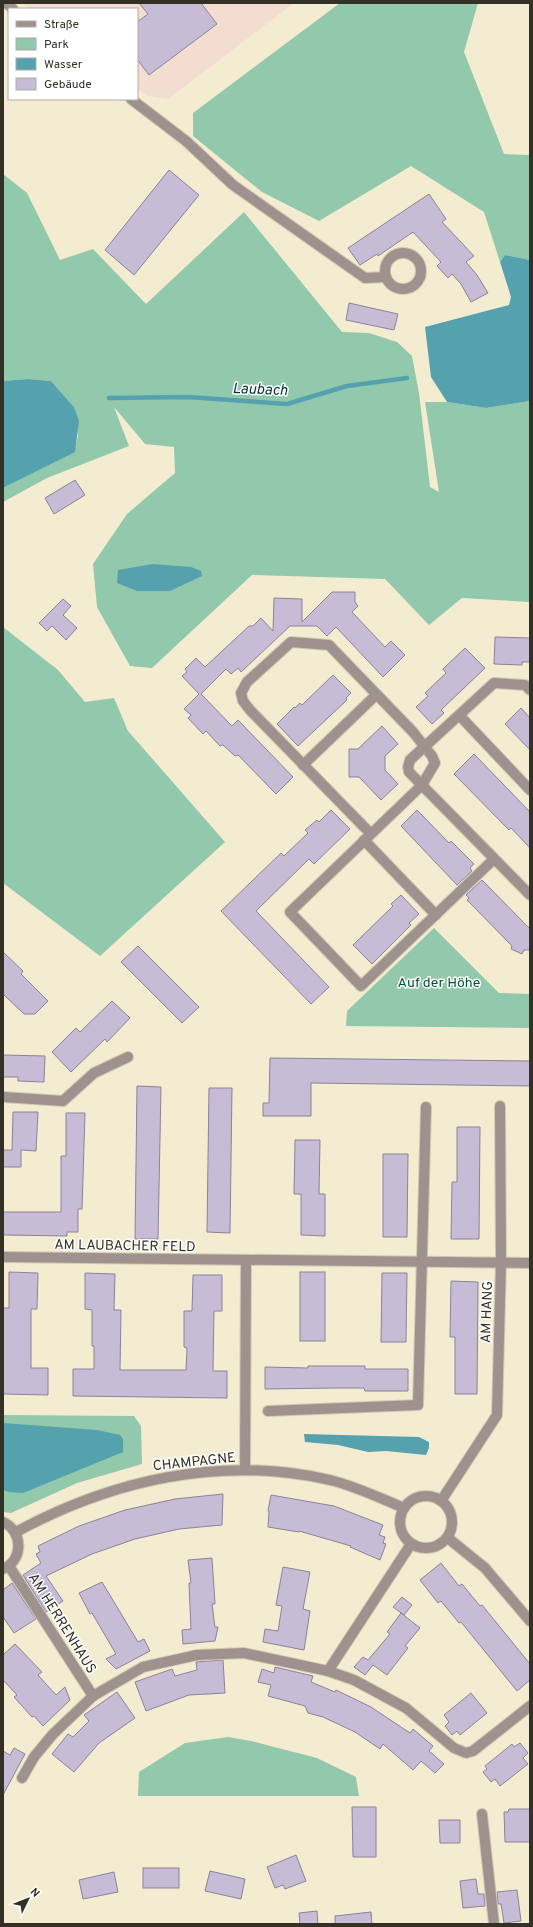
<svg xmlns="http://www.w3.org/2000/svg" width="533" height="1927" font-family="Overpass,sans-serif">
	<style>
		.commercial { fill: #f3ddd0 }
		.green { fill: #92c8ab }
		.water { fill: #55a1ae }
		.lines { fill: none; stroke-linecap: round; stroke-linejoin: round }
		.stream { stroke: #55a1ae; stroke-width: 4.5 }
		.building { fill: #c7bcd5; stroke: #8c829a }
		.minor-casing { stroke: #d1cab2; stroke-width: 12 }
		.minor { stroke: #9f928e; stroke-width: 10 }
		.labels { text-anchor: middle; stroke-width: 3; stroke-linejoin: round; paint-order: stroke }
		.park-label { font-size: 14px; fill: #005235; stroke: #fff }
		.street-label { font-size: 14px; fill: #333026; stroke: #fff }
		.water-label { font-size: 15px; font-style: italic; fill: #082f35; stroke: #fff }
	</style>
	<rect width="100%" height="100%" fill="#f4ecd1"/>
	<polygon class="commercial" points="21,3 294,3 168,99 147,96 137,88 137,9 29,9"/>
	<g class="green">
		<polygon points="340,3 478,3 464,52 504,154 530,155 530,260 505,255 500,262 484,212 411,166 319,221 262,192 193,136 193,113"/>
		<polygon points="3,174 27,193 60,260 93,249 146,304 244,212 342,332 369,333 397,342 412,356 419,393 430,487 439,492 425,402 447,402 486,408 530,401 530,602 462,598 429,625 385,579 252,575 152,668 130,666 97,607 93,564 127,514 175,473 174,447 145,444 114,407 129,446 47,478 3,502 3,488 74,452 78,436 74,407 51,381 28,379 3,381"/>
		<polygon points="3,627 58,670 85,702 114,698 128,731 225,842 100,956 3,883"/>
		<polygon points="434,928 499,993 530,994 530,1028 346,1026 347,1011"/>
		<polygon points="3,1415 134,1416 141,1426 142,1464 77,1483 11,1513 3,1512"/>
		<polygon points="228,1737 251,1741 317,1758 356,1777 359,1796 138,1796 139,1772 185,1743"/>
	</g>
	<g class="water">
		<polygon points="505,255 530,260 530,401 486,408 447,402 431,377 425,327 509,305 511,297 500,262"/>
		<polygon points="28,379 51,381 74,407 79,421 75,452 3,488 3,381"/>
		<polygon points="153,564 191,567 201,571 202,576 170,591 137,591 117,583 118,570"/>
		<polygon points="3,1423 97,1430 120,1435 123,1439 123,1452 23,1493 9,1492 3,1490"/>
		<polygon points="304,1434 419,1437 429,1442 429,1448 426,1455 386,1451 368,1452 338,1445 305,1442"/>
	</g>
	<g class="lines">
		<polyline class="stream" points="109,398 188,397 287,404 347,386 407,378"/>
	</g>
	<g class="building">
		<polygon points="139,3 201,3 217,24 149,75 137,59 137,22 148,14"/>
		<polygon points="169,170 199,195 134,275 105,250"/>
		<polygon points="429,194 446,219 442,222 474,256 466,262 477,275 488,293 471,302 461,284 452,274 448,278 437,266 441,262 413,232 378,256 377,254 360,265 348,248"/>
		<polygon points="349,303 398,314 394,330 346,320"/>
		<polygon points="75,480 85,495 54,514 45,498"/>
		<polygon points="332,592 355,592 355,602 358,606 352,612 385,647 391,641 405,655 383,677 336,627 327,636 317,626 290,626 241,672 238,668 231,674 226,669 201,694 232,726 238,720 293,777 276,794 238,755 235,756 223,745 220,746 206,731 203,734 188,718 191,715 184,709 199,694 182,676 187,672 185,669 196,658 205,667 249,626 253,626 261,618 273,631 274,598 302,599 302,622"/>
		<polygon points="63,599 71,606 63,615 77,628 66,640 52,626 47,631 39,623"/>
		<polygon points="495,637 530,638 530,662 522,662 522,665 494,664"/>
		<polygon points="465,648 485,668 441,710 444,713 432,724 416,707 428,696 425,693 446,673 443,669"/>
		<polygon points="333,675 351,693 346,698 347,700 298,746 277,724 294,707 295,708 300,703 302,705"/>
		<polygon points="521,708 530,718 530,750 505,724"/>
		<polygon points="382,726 398,744 385,756 385,770 398,784 381,800 359,777 349,777 349,749 358,749"/>
		<polygon points="474,754 530,812 530,848 511,828 509,830 454,774"/>
		<polygon points="331,810 350,829 314,864 309,859 256,911 329,987 311,1004 221,911 281,853 284,856 308,833 305,830 317,820 319,822"/>
		<polygon points="417,810 449,843 451,841 474,864 470,868 472,871 457,885 401,826"/>
		<polygon points="482,880 530,929 530,950 524,950 522,954 511,949 512,946 467,900 469,898 466,895"/>
		<polygon points="401,895 419,914 409,923 411,925 372,964 353,945 393,906 391,904"/>
		<polygon points="138,946 199,1007 182,1023 121,962"/>
		<polygon points="3,952 23,971 21,974 48,1001 35,1014 24,1014 3,994"/>
		<polygon points="112,1001 130,1018 107,1042 105,1039 71,1072 52,1052 76,1028 80,1032"/>
		<polygon points="3,1055 45,1056 44,1082 18,1081 18,1077 3,1077"/>
		<polygon points="270,1058 530,1061 530,1086 311,1083 311,1116 263,1116 263,1103 269,1103"/>
		<polygon points="137,1086 161,1087 158,1239 135,1239"/>
		<polygon points="209,1088 232,1088 230,1233 207,1232"/>
		<polygon points="13,1112 38,1112 36,1151 21,1150 21,1167 3,1167 3,1150 12,1150"/>
		<polygon points="66,1113 85,1113 82,1209 78,1209 78,1232 67,1232 67,1236 3,1235 3,1212 61,1212 61,1156 66,1156"/>
		<polygon points="457,1127 480,1127 479,1239 451,1239 452,1182 457,1182"/>
		<polygon points="295,1140 320,1140 319,1194 325,1194 325,1236 301,1235 301,1194 294,1194"/>
		<polygon points="383,1154 408,1154 407,1237 383,1237"/>
		<polygon points="9,1272 38,1273 37,1309 31,1309 31,1368 48,1368 48,1395 3,1394 3,1308 9,1308"/>
		<rect x="300" y="1272" width="25" height="69"/>
		<polygon points="85,1273 115,1274 114,1310 121,1310 120,1370 186,1370 187,1348 184,1347 184,1311 192,1311 193,1275 222,1275 222,1311 214,1311 213,1371 227,1371 227,1398 73,1396 73,1369 94,1369 94,1346 92,1346 92,1310 85,1309"/>
		<polygon points="382,1273 407,1273 406,1342 381,1342"/>
		<polygon points="451,1281 478,1282 477,1394 455,1394 455,1337 450,1337"/>
		<polygon points="308,1366 365,1366 365,1369 408,1369 408,1391 365,1391 364,1388 337,1388 265,1389 265,1367 308,1368"/>
		<polygon points="223,1494 222,1525 179,1529 135,1539 92,1554 46,1576 63,1601 46,1612 23,1575 41,1563 36,1554 40,1552 38,1546 79,1526 125,1510 175,1499"/>
		<polygon points="271,1495 334,1506 383,1525 379,1535 385,1537 383,1543 386,1544 380,1560 350,1547 351,1546 299,1531 299,1532 268,1527 269,1511 268,1511"/>
		<polygon points="212,1558 215,1604 212,1604 215,1627 218,1627 215,1641 183,1644 182,1630 191,1629 189,1583 191,1583 188,1560"/>
		<polygon points="441,1563 459,1586 462,1584 480,1606 482,1605 530,1664 530,1680 517,1691 461,1622 459,1623 441,1601 438,1603 420,1580"/>
		<polygon points="283,1567 310,1572 303,1609 310,1611 304,1650 263,1642 265,1629 278,1631 282,1606 276,1605"/>
		<polygon points="102,1582 138,1642 144,1639 150,1651 116,1669 106,1659 116,1654 92,1613 90,1614 79,1593"/>
		<polygon points="12,1583 36,1619 14,1633 3,1617 3,1590"/>
		<polygon points="402,1597 412,1605 404,1615 393,1607"/>
		<polygon points="401,1613 420,1628 405,1646 408,1648 387,1675 373,1665 365,1675 354,1667 363,1657 368,1660 390,1634 387,1632"/>
		<polygon points="15,1644 42,1672 38,1675 56,1695 65,1687 70,1700 43,1726 34,1716 32,1717 14,1697 17,1695 3,1680 3,1655"/>
		<polygon points="223,1660 225,1693 189,1695 146,1711 135,1682 172,1669 175,1676 197,1670 196,1662"/>
		<polygon points="275,1667 313,1676 311,1682 335,1692 336,1690 371,1707 410,1733 413,1729 433,1746 429,1751 444,1764 435,1773 421,1761 413,1770 383,1744 380,1749 355,1732 323,1717 308,1713 305,1706 268,1696 271,1685 258,1682 262,1669 274,1673"/>
		<polygon points="117,1692 135,1718 99,1743 74,1772 52,1754 68,1734 73,1737 89,1721 84,1715"/>
		<polygon points="471,1693 487,1713 460,1735 457,1731 452,1735 445,1726 449,1722 444,1715"/>
		<polygon points="520,1743 528,1753 523,1758 528,1764 500,1786 495,1779 491,1782 483,1772 487,1769 485,1766 512,1744 514,1747"/>
		<polygon points="14,1748 25,1754 3,1795 3,1751 10,1755"/>
		<polygon points="352,1807 376,1807 376,1857 353,1857"/>
		<polygon points="509,1809 530,1809 530,1842 505,1842 504,1812 508,1812"/>
		<polygon points="439,1820 460,1820 460,1843 440,1843"/>
		<polygon points="296,1855 306,1881 285,1889 283,1885 275,1888 267,1867"/>
		<rect x="143" y="1868" width="36" height="20"/>
		<polygon points="210,1871 245,1879 241,1899 205,1891"/>
		<polygon points="114,1872 118,1892 83,1899 79,1880"/>
		<polygon points="476,1879 478,1894 484,1894 485,1906 463,1908 460,1881"/>
		<polygon points="517,1890 521,1921 504,1923 501,1904 498,1904 497,1892"/>
		<polygon points="317,1911 318,1924 300,1924 299,1913"/>
		<polygon points="371,1912 372,1924 335,1924 335,1916"/>
	</g>
	<g class="lines">
		<g class="minor-casing">
			<g id="minor">
				<polyline points="6,3 13,9"/>
				<polyline points="131,99 186,141 233,185 267,209 365,278 386,277"/>
				<circle cx="403" cy="271" r="18"/>
				<polyline points="530,690 525,685 494,683 410,760 408,767 409,772 530,895"/>
				<polyline points="460,716 530,790"/>
				<polyline points="303,765 376,695"/>
				<polyline points="370,833 250,710 243,701 241,693 247,682 291,642 329,645 413,732 432,756 435,763 422,785 290,912 361,986 494,859"/>
				<polyline points="364,840 436,915"/>
				<polyline points="3,1097 63,1101 94,1073 128,1057"/>
				<polyline points="3,1257 530,1263"/>
				<polyline points="268,1411 418,1405 426,1107"/>
				<polyline points="245,1470 246,1260"/>
				<circle cx="426" cy="1522" r="26"/>
				<polyline points="441,1501 497,1415 501,1262 500,1106"/>
				<path d="M3,1522C23,1531 24,1560 3,1569"/>
				<path d="M16,1532C112,1480 221,1455 330,1480C355,1486 380,1498 404,1508"/>
				<polyline points="448,1538 485,1568 530,1621"/>
				<polyline points="9,1566 93,1696"/>
				<polyline points="328,1671 411,1544"/>
				<polyline points="22,1778 34,1757 53,1734 93,1696 143,1667 197,1655 244,1653 328,1671 354,1680 406,1708 454,1748 466,1753 473,1751 530,1706"/>
				<polyline points="482,1814 494,1924"/>
			</g>
		</g>
		<use href="#minor" class="minor"/>
	</g>
	<g class="labels">
		<g class="park-label">
			<text x="439" y="987">Auf der Höhe</text>
		</g>
		<g class="street-label">
			<text transform="translate(125 1245) rotate(1)" y="5">AM LAUBACHER FELD</text>
			<text transform="translate(486 1312) rotate(-88)" y="5">AM HANG</text>
			<text transform="translate(194 1461) rotate(-6)" y="5">CHAMPAGNE</text>
			<text transform="translate(63 1623) rotate(58)" y="5">AM HERRENHAUS</text>
		</g>
		<g class="water-label">
			<text transform="translate(260 389) rotate(2)" y="5">Laubach</text>
		</g>
	</g>
	<rect width="533" height="1927" fill="none" stroke="#333026" stroke-width="8"/>
	<rect x="8" y="8" width="130" height="92" fill="#ffffff" stroke="#adaca8"/>
	<rect x="16" y="21" width="20" height="6" fill="#9f928e" stroke="#adaca8"/>
	<text x="44" y="28" font-size="12" fill="#333026">Straße</text>
	<rect x="16" y="38" width="20" height="12" fill="#92c8ab" stroke="#adaca8"/>
	<text x="44" y="48" font-size="12" fill="#333026">Park</text>
	<rect x="16" y="58" width="20" height="12" fill="#55a1ae" stroke="#adaca8"/>
	<text x="44" y="68" font-size="12" fill="#333026">Wasser</text>
	<rect x="16" y="78" width="20" height="12" fill="#c7bcd5" stroke="#adaca8"/>
	<text x="44" y="88" font-size="12" fill="#333026">Gebäude</text>
	<g transform="translate(28 1899) rotate(47)" stroke="#ffffff" stroke-width="3" paint-order="stroke">
	<path d="M0-3L7 15L0 10L-7 15Z" fill="#333026"/>
	<text y="-6" font-size="11" font-weight="bold" text-anchor="middle" fill="#333026">N</text>
	</g>
</svg>
